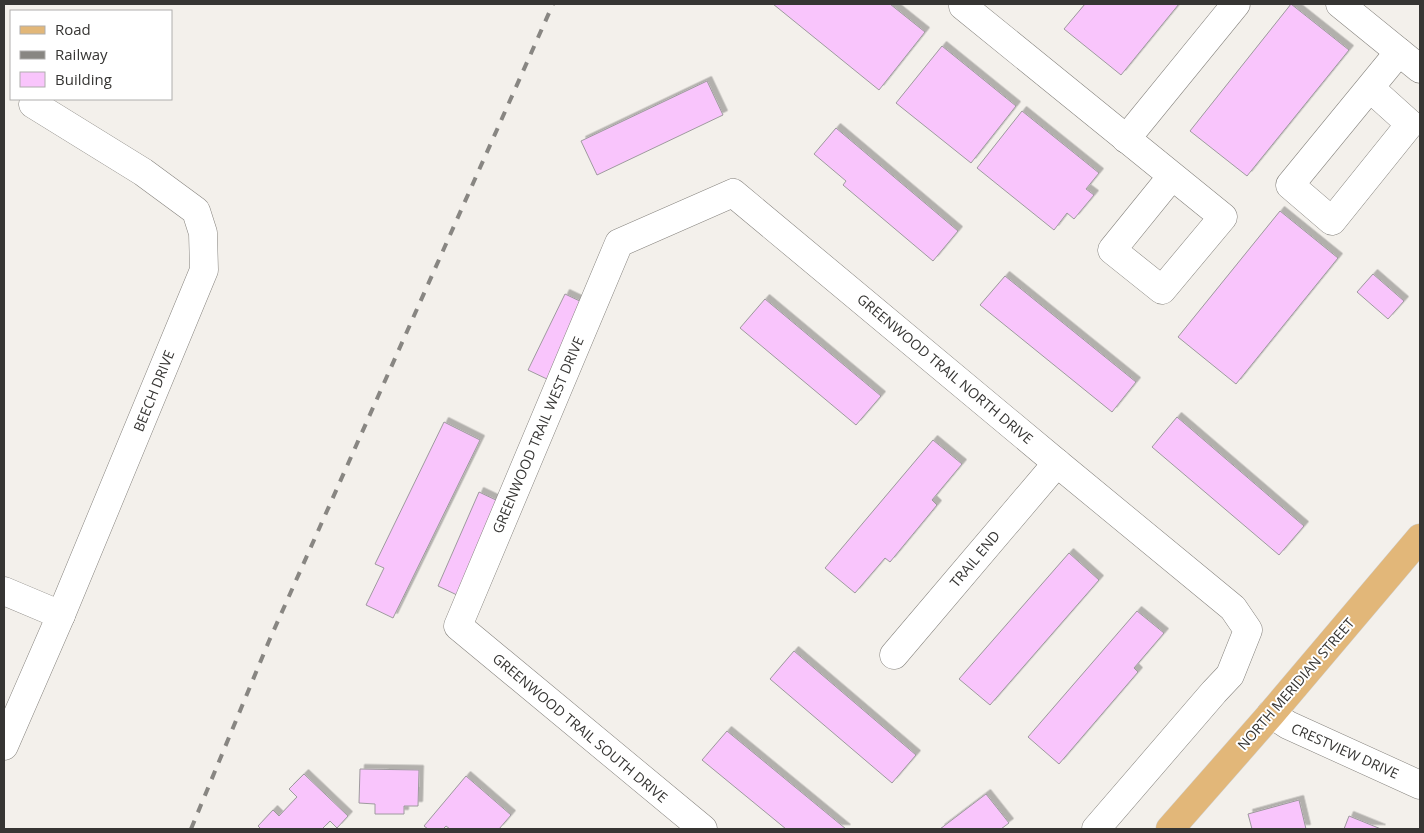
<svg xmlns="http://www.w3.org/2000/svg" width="1424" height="833" font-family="'Open Sans',sans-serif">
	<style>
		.building { fill: #f9c5fc; stroke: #9e9a9e; filter: url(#shadow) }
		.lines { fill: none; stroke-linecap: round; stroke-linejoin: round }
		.minor-casing { stroke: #86837e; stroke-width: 29 }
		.major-casing { stroke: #cfcfce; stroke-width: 29 }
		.minor { stroke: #fff; stroke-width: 28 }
		.major { stroke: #e2b779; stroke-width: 28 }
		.rail { stroke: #888682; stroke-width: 4; stroke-dasharray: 9 9; stroke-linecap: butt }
		.labels { text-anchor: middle; stroke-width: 4; stroke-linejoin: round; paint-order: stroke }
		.street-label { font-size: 14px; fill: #363533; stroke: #fff }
	</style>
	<defs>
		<filter id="shadow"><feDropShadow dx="4.5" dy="-4.5" stdDeviation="0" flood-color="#0004"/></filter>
	</defs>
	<rect width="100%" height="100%" fill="#f3f0eb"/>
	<g class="building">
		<polygon points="773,4 890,4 925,32 879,90"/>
		<polygon points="1085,4 1179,4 1121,75 1064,29"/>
		<polygon points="1291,4 1349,50 1247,176 1190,131"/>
		<polygon points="942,46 1016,106 971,163 896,103"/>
		<polygon points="707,81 723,115 597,175 581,141"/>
		<polygon points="1022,111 1099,173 1086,189 1094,195 1074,219 1067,213 1054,230 977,168"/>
		<polygon points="836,128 958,231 933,261 843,185 846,181 814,154"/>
		<polygon points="1280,211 1338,258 1236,384 1178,337"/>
		<polygon points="1373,274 1404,301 1388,319 1357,292"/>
		<polygon points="1005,276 1136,382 1112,412 980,305"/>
		<polygon points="565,294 586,304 549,380 528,370"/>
		<polygon points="765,299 881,396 856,425 740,328"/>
		<polygon points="1177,417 1304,526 1279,555 1152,447"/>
		<polygon points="444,422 480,440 393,618 366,605 384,568 375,564"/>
		<polygon points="933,440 962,464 932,500 937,505 890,562 885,558 855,593 825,568"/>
		<polygon points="479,492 498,501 457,595 438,586"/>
		<polygon points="1069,553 1099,580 990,705 959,679"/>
		<polygon points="1137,611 1164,633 1134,668 1138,672 1059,764 1028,737"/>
		<polygon points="794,651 916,755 892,783 770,679"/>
		<polygon points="727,731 846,829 786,829 702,760"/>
		<polygon points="360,769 419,770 418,806 404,806 404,814 375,814 375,804 359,803"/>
		<polygon points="304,774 348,816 337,828 330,821 322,829 261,829 258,826 273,810 279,816 297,797 289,789"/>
		<polygon points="466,776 511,815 499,829 450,829 446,826 443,829 428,829 424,826"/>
		<polygon points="986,794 1009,823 1001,829 940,829"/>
		<polygon points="1299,800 1306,829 1252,829 1248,814"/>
		<polygon points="1349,816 1381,829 1344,829"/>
	</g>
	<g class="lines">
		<g class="minor-casing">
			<g id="minor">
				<polyline points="1340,4 1420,69"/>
				<polyline points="963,6 1223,217 1162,290 1112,250 1172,176"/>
				<polyline points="1370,88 1410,124 1332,221 1290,185 1399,52"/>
				<polyline points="1126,139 1236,4"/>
				<polyline points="4,591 61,615"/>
				<polyline points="894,655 1057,463"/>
				<polyline points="1271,714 1288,725 1420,785"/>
				<polyline points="4,746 61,615 204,270 203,233 196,211 143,172 33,104"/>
				<polyline points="703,829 458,626 619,243 733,193 1057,463 1233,608 1248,630 1230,675 1214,692 1096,829"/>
			</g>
		</g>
		<g class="major-casing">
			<polyline id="major" points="1170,829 1271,714 1420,538"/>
		</g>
		<use href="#minor" class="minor"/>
		<use href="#major" class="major"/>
		<polyline class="rail" points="191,829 269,641 553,4"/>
	</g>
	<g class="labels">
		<g class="street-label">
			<text transform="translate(945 369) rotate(40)" y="5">GREENWOOD TRAIL NORTH DRIVE</text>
			<text transform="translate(154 391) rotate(-68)" y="5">BEECH DRIVE</text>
			<text transform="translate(538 435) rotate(-67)" y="5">GREENWOOD TRAIL WEST DRIVE</text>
			<text transform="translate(975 559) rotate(-50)" y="5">TRAIL END</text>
			<text transform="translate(1296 684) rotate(-49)" y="5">NORTH MERIDIAN STREET</text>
			<text transform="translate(580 728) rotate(40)" y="5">GREENWOOD TRAIL SOUTH DRIVE</text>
			<text transform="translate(1345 751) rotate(24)" y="5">CRESTVIEW DRIVE</text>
		</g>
	</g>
	<rect width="1424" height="833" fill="none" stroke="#363533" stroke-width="10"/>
	<rect x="10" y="10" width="162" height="90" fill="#ffffff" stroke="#afaead"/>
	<rect x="20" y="26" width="25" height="8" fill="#e2b779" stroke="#afaead"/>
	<text x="55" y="35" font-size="15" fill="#363533">Road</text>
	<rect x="20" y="51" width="25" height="8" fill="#888682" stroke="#afaead"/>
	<text x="55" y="60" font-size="15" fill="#363533">Railway</text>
	<rect x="20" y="72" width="25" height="15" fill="#f9c5fc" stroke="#afaead"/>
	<text x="55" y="85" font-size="15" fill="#363533">Building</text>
</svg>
